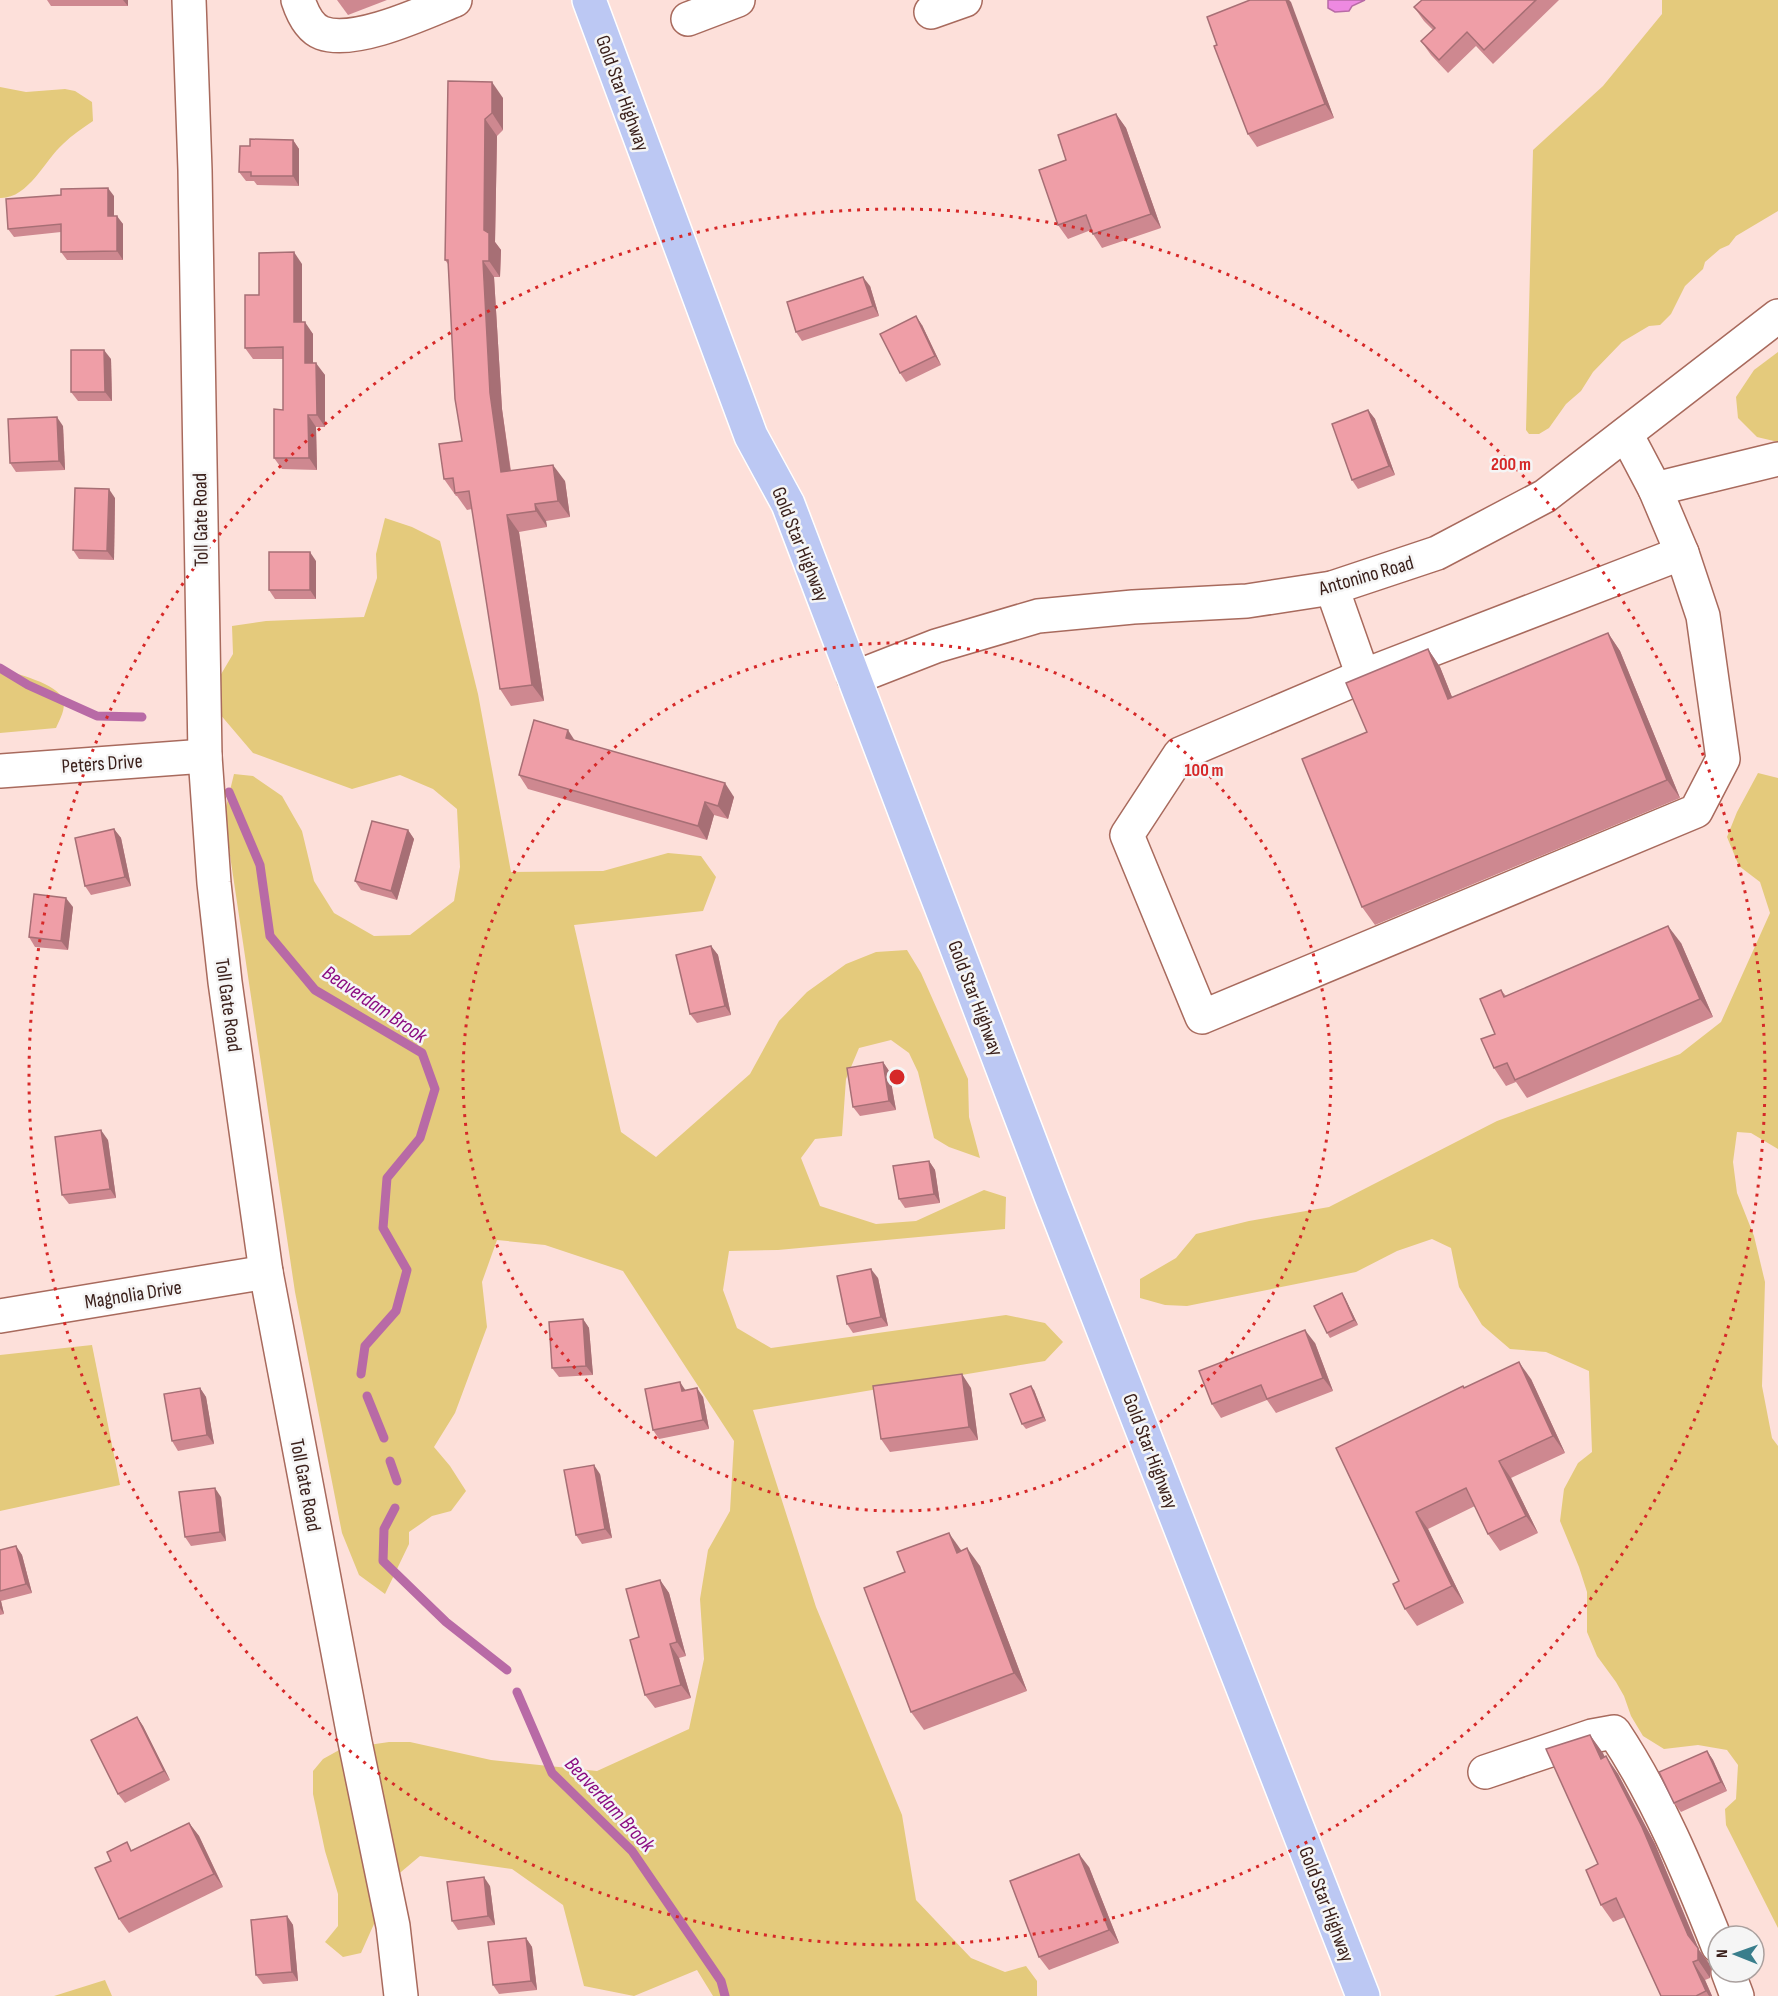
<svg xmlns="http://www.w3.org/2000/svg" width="1778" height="1996" font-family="'Sofia Sans Condensed',sans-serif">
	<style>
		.green { fill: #e4ca7c }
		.water { fill: #ee89e1; stroke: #b86aa6; stroke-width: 1.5 }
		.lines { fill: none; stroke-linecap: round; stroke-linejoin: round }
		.stream { stroke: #b86aa6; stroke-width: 9 }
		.minor-casing { stroke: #a86a5d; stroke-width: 36 }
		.major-casing { stroke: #fff; stroke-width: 36 }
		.minor { stroke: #fff; stroke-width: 33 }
		.major { stroke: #bcc8f3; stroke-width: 33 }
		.wall { fill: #ce8890 }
		.shaded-wall { fill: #a76f75 }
		.building { fill: #ef9ea7; stroke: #a76f75; stroke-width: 1.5 }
		.ring { fill: none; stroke: #d62828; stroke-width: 3; stroke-dasharray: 3 6 }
		.labels { text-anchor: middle; stroke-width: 5; stroke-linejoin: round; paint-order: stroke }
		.street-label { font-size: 20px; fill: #3a201b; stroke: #f5f5f5 }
		.water-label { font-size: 21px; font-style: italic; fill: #8b0c82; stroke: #f5f5f5 }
		.centre { fill: #d62828; stroke: #f5f5f5; stroke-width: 3 }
		.ring-label { font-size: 18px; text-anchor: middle; font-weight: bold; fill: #d62828; stroke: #f5f5f5; stroke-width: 5; stroke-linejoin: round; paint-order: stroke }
	</style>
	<rect width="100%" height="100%" fill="#fde0da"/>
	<g class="green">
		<polygon points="1662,0 1778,0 1778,211 1736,236 1729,245 1720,249 1705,262 1703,269 1685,286 1671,314 1660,325 1649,326 1622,342 1593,372 1581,391 1566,404 1549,428 1539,434 1529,434 1526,430 1533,150 1603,86 1662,14"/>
		<path d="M0,87L26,92L65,89L75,91L92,102L93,121C83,128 72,135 63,144C45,160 28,199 0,198Z"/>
		<polygon points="1778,352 1778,442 1757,437 1738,418 1736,397 1754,370"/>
		<polygon points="385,518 412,527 440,541 478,694 511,872 603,871 668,853 701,856 716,877 703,911 574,925 621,1132 656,1157 750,1074 779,1021 807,992 846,964 876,952 907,950 921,973 968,1079 969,1117 980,1158 949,1147 934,1138 918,1072 909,1053 891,1040 859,1048 846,1079 842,1136 815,1139 801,1158 820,1206 876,1224 916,1221 984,1190 1006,1197 1005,1229 778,1250 729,1251 723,1290 737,1328 771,1348 1006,1315 1045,1323 1063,1342 1045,1361 753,1410 816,1607 902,1815 916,1900 971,1958 1005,1972 1026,1966 1037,1981 1037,1996 713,1996 697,1970 634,1996 584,1986 563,1905 512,1869 420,1856 395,1877 361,1953 343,1957 325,1942 338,1926 338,1894 325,1851 313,1794 313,1771 323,1759 341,1749 389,1742 410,1742 491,1760 597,1771 689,1729 704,1659 700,1599 708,1550 730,1511 734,1441 623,1271 545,1245 497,1240 482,1282 487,1327 455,1413 434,1447 450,1466 466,1491 451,1511 432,1516 409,1532 409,1544 385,1594 359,1575 342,1533 295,1292 224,815 234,774 253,776 282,796 302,831 314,881 334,913 374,936 410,935 454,901 460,867 457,809 433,789 400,775 352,789 253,753 219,713 220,676 233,654 232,626 266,621 364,617 377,578 376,554"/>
		<path d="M0,668C15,674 58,683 63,700C66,709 60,719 56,728L0,733Z"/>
		<polygon points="1758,773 1778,778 1778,1149 1751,1133 1737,1132 1733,1162 1737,1193 1754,1236 1765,1282 1762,1386 1772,1438 1778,1446 1778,1928 1726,1825 1725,1809 1736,1799 1738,1765 1727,1750 1698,1745 1664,1749 1643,1736 1631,1716 1624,1696 1616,1682 1597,1656 1587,1632 1587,1592 1579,1567 1560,1521 1564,1489 1578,1463 1592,1452 1589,1371 1546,1352 1510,1349 1482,1325 1459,1287 1451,1248 1432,1239 1397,1251 1356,1272 1187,1306 1165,1305 1140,1298 1140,1279 1176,1258 1196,1234 1249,1221 1329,1207 1497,1121 1680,1054 1721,1022 1770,913 1760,882 1739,866 1727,837 1737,812"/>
		<polygon points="92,1345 120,1485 0,1511 0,1355"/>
		<polygon points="105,1980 112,1996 54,1996"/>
	</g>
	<polygon class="water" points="1328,0 1365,0 1352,6 1349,11 1335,12 1328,8"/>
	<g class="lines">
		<g class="stream">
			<polyline points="0,668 28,685 97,716 142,717"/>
			<polyline points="229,792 260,865 270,936 315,990 422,1053 435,1089 420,1138 387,1178 383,1228 407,1270 396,1311 365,1346 361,1374"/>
			<polyline points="367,1396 384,1438"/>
			<polyline points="390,1461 397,1481"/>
			<polyline points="395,1508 384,1529 383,1561 446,1622 507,1670"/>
			<polyline points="517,1692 552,1773 632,1851 721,1981 725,1996"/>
		</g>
		<g class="minor-casing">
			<g id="minor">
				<polyline points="189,0 195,170 205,756 214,883 225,982 266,1272 355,1742 393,1926 401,1996"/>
				<path d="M298,0C302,12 309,28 322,33C355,45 423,13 455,0"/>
				<polyline points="931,12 965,0"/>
				<polyline points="688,19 738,0"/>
				<polyline points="1655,489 1778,459"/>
				<polyline points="1332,588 1363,676 1682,553 1655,489 1626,434"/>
				<polyline points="1363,676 1180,754 1127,835 1202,1017 1696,811 1723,759 1703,616 1682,553"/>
				<polyline points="854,678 936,646 1038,616 1133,607 1247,601 1332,588 1437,553 1545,496 1778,316"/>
				<polyline points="0,771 205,756"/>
				<polyline points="0,1316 266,1272"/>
				<path d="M1485,1772L1592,1736L1614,1732C1658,1798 1689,1873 1718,1946"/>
				<polyline points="1728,1972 1737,1996"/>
			</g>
		</g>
		<g class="major-casing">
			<polyline id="major" points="589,0 751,436 788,504 1051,1196 1363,1996"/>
		</g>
		<use href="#minor" class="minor"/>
		<use href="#major" class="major"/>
	</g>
	<g class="wall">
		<polygon points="47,0 128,0 128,6 51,6"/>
		<polygon points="337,0 387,0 348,15"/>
		<polygon points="1250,0 1289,0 1334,118 1257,147 1248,134 1217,45"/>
		<polygon points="1422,0 1559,0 1493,64 1476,46 1448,73 1431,55 1421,41 1433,30 1424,21 1414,7"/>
		<polygon points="448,81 503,98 503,130 497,136 495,242 501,250 500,277 494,277 502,409 511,471 565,481 570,517 546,521 547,527 519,532 544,701 511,706 500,689 472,509 467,510 457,496 456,496 444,479 462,441 448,264 445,260"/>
		<polygon points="1116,114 1126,128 1161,228 1102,248 1093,234 1091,230 1068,239 1058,225 1066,160"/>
		<polygon points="293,140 299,149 299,186 257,185 254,181 246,181 239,172 250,146"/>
		<polygon points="114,196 114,216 123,224 123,260 67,260 61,252 61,232 14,237 8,229"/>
		<polygon points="302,264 302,322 313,334 313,363 325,375 325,427 316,427 317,470 282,469 274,458 283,410 283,359 253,359 245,348 259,295"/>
		<polygon points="870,286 879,316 802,341 796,332"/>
		<polygon points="922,325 941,365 906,382 900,373"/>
		<polygon points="111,359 112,401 78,401 71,392"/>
		<polygon points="1368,410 1375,419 1395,475 1358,489 1352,480"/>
		<polygon points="63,426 65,470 16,472 10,463"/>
		<polygon points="115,498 114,560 79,559 73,550"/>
		<polygon points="316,561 316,599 275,599 269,590"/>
		<polygon points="1608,633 1620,651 1680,798 1375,925 1362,907 1367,732 1428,649 1440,667 1452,697"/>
		<polygon points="575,740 734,797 728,819 714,815 707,840 528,789 519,775"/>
		<polygon points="114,829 121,838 131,886 91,895 85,886"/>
		<polygon points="408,830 414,839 397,900 361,890 355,881"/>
		<polygon points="73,907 68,950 35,947 29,937"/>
		<polygon points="1681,943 1713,1017 1527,1098 1516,1082 1506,1086 1494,1068 1495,1034 1501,990 1506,996"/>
		<polygon points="711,946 718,955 731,1015 697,1023 690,1014"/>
		<polygon points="883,1062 889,1071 896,1110 860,1116 853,1107"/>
		<polygon points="108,1140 116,1198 69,1204 62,1195"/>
		<polygon points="929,1161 935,1170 940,1203 905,1208 899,1199"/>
		<polygon points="878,1278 888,1326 853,1333 847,1324"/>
		<polygon points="1342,1293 1345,1298 1358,1325 1330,1338 1327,1333"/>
		<polygon points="583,1319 589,1328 593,1375 559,1377 552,1368"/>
		<polygon points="1315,1343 1333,1391 1276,1413 1267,1400 1221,1418 1212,1404"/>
		<polygon points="1531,1379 1565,1453 1511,1478 1538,1533 1500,1551 1488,1534 1475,1506 1428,1529 1464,1603 1417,1626 1405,1609 1399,1581 1336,1448 1464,1387"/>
		<polygon points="200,1388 206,1397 214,1444 178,1451 172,1441"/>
		<polygon points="971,1388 978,1440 890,1452 881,1439"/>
		<polygon points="686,1390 703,1397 709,1429 659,1439 653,1430"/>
		<polygon points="1034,1390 1046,1421 1026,1429 1022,1424"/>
		<polygon points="600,1474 612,1538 582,1544 576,1535"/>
		<polygon points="221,1497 226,1541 191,1546 185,1537"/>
		<polygon points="16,1546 22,1555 32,1593 1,1601 4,1614 0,1615 0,1550"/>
		<polygon points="961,1551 980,1566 1027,1691 924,1730 911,1712"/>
		<polygon points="660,1580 669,1593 686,1656 679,1658 691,1698 655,1708 645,1695 639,1637"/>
		<polygon points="137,1717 143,1726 170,1780 125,1803 118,1794"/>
		<polygon points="1590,1735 1605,1757 1618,1774 1655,1844 1699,1950 1711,1966 1710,1978 1705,1980 1712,1996 1661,1996 1625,1917 1613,1922 1601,1905"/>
		<polygon points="1707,1751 1713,1760 1727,1791 1681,1812 1674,1803"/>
		<polygon points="189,1823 199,1836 223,1887 129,1933 119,1919 132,1850"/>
		<polygon points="1089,1867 1119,1943 1049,1970 1039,1957"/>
		<polygon points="490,1886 495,1925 458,1930 452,1921"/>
		<polygon points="287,1916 293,1925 298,1981 263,1984 256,1975"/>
		<polygon points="526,1938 532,1947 537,1990 499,1994 493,1985"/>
	</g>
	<g class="shaded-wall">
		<polygon points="123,0 128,0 128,6"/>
		<polygon points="1286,0 1289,0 1291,2 1334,118 1325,104"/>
		<polygon points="492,82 503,98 503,130 492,113"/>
		<polygon points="1116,114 1126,128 1161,228 1151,214"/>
		<polygon points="485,119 497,136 495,242 501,250 500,277 489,261 484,230"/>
		<polygon points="293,140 299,149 299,186 293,176"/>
		<polygon points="108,188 114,196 114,224 108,216"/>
		<polygon points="117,216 123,224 123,260 117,251"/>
		<polygon points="294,252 302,264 302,334 294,322"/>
		<polygon points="483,261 494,277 502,409 513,489 501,472 490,393"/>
		<polygon points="863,277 870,286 879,316 873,306"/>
		<polygon points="916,316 922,325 941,365 935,356"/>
		<polygon points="305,322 313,334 313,375 305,363"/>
		<polygon points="104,350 111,359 112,401 105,392"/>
		<polygon points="316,363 325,375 325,427 317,415"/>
		<polygon points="1368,410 1375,419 1395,475 1389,466"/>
		<polygon points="308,415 316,427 317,470 309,458"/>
		<polygon points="57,417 63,426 65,470 59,461"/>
		<polygon points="553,465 565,481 570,517 558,501"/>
		<polygon points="109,489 115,498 114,560 107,551"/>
		<polygon points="535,504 546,521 547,527 536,511"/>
		<polygon points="507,515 519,532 544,701 532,685"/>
		<polygon points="310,552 316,561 316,599 310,590"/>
		<polygon points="1608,633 1620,651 1680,798 1667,780"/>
		<polygon points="1428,649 1440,667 1460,717 1448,699"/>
		<polygon points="568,730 577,744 566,738"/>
		<polygon points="725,783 734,797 728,819 718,806"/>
		<polygon points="705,802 714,815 707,840 698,826"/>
		<polygon points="114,829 121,838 131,886 125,877"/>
		<polygon points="408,830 414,839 397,900 391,891"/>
		<polygon points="66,898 73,907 68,950 61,941"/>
		<polygon points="1668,926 1681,943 1713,1017 1700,999"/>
		<polygon points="711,946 718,955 731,1015 725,1006"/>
		<polygon points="883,1062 889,1071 896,1110 889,1101"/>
		<polygon points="101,1130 108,1140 116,1198 110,1189"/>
		<polygon points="929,1161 935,1170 940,1203 934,1194"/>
		<polygon points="871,1269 878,1278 888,1326 881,1317"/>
		<polygon points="1342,1293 1345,1298 1358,1325 1354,1320"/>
		<polygon points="583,1319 589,1328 593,1375 586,1366"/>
		<polygon points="1305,1330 1315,1343 1333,1391 1323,1378"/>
		<polygon points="1519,1362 1531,1379 1565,1453 1553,1436"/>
		<polygon points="962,1374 971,1388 978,1440 969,1427"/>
		<polygon points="680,1382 686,1391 682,1391"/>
		<polygon points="1031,1386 1034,1390 1046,1421 1043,1417"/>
		<polygon points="200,1388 206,1397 214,1444 207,1435"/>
		<polygon points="697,1388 703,1397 709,1429 703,1420"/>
		<polygon points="1499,1461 1511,1478 1538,1533 1526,1516"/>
		<polygon points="594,1465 600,1474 612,1538 605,1529"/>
		<polygon points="215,1488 221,1497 226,1541 220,1532"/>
		<polygon points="1416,1512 1428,1529 1464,1603 1452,1586"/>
		<polygon points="949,1533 961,1550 969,1570 957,1553"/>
		<polygon points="16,1546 22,1555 32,1593 26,1584"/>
		<polygon points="967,1548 980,1566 1027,1691 1014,1673"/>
		<polygon points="660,1580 669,1593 686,1656 677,1642"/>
		<polygon points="0,1600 1,1601 4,1614 0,1608"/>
		<polygon points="670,1644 679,1658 691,1698 681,1685"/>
		<polygon points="137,1717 143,1726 170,1780 164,1771"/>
		<polygon points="1590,1735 1603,1753 1613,1776 1601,1759"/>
		<polygon points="1707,1751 1713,1760 1727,1791 1721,1782"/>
		<polygon points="1606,1756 1618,1774 1655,1844 1699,1950 1711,1966 1710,1978 1698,1960 1688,1935"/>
		<polygon points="189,1823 199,1836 223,1887 214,1874"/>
		<polygon points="1079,1854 1089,1867 1119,1943 1109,1930"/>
		<polygon points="484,1877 490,1886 495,1925 488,1916"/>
		<polygon points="287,1916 293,1925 298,1981 292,1972"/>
		<polygon points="526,1938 532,1947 537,1990 531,1981"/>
		<polygon points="1693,1962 1705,1980 1712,1996 1709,1996 1706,1991"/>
	</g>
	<g class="building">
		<polygon points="1250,0 1286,0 1325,104 1248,134 1214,46 1217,45 1207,17"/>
		<polygon points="1422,0 1536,0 1484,50 1467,32 1439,60 1421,41 1435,28 1414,7"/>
		<polygon points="448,81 492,82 492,113 485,119 484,230 489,233 489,261 483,261 490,393 501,472 553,465 558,501 535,504 536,511 507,515 532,685 500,689 469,491 455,493 453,478 444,479 439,444 462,441 455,399 448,260 445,260"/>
		<polygon points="1116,114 1151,214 1093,234 1086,215 1058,225 1039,170 1066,160 1058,135"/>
		<polygon points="250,139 293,140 293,176 251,176 251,172 239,172 240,146 250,146"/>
		<polygon points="108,188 108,216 117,216 117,251 61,252 61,224 8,229 6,199 61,195 61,189"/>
		<polygon points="294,252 294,322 305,322 305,363 316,363 317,415 308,415 309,458 274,458 274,409 283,410 283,347 245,348 245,295 259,295 259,253"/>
		<polygon points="863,277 873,306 796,332 787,302"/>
		<polygon points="916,316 935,356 900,373 880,334"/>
		<polygon points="71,350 104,350 105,392 71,392"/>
		<polygon points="1368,410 1389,466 1352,480 1332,424"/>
		<polygon points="57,417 59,461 10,463 8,419"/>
		<polygon points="75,488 109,489 107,551 73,550"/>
		<rect x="269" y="552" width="41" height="38"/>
		<polygon points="1608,633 1667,780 1362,907 1302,759 1367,732 1346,683 1428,649 1448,699"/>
		<polygon points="534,720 568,730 566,738 725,783 718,806 705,802 698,826 519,775"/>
		<polygon points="372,821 408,830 391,891 355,881"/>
		<polygon points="114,829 125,877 85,886 75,838"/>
		<polygon points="34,894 66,898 61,941 29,937"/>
		<polygon points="1668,926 1700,999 1515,1080 1507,1063 1494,1068 1481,1039 1495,1034 1480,999 1501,990 1504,997"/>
		<polygon points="711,946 725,1006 690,1014 676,955"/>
		<polygon points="883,1062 889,1101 853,1107 847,1068"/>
		<polygon points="101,1130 110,1189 62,1195 55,1137"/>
		<polygon points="929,1161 934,1194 899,1199 893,1166"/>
		<polygon points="871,1269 881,1317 847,1324 837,1276"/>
		<polygon points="1342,1293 1354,1320 1327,1333 1314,1306"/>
		<polygon points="583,1319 586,1366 552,1368 549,1322"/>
		<polygon points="1305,1330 1323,1378 1267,1399 1261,1385 1212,1404 1199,1371"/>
		<polygon points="1519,1362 1553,1436 1499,1461 1526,1516 1488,1534 1466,1488 1416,1512 1452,1586 1405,1609 1393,1584 1399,1581 1336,1448 1463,1386 1464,1388"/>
		<polygon points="962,1374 969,1427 881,1439 873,1386"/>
		<polygon points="680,1382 682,1391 697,1388 703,1420 653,1430 645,1389"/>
		<polygon points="1031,1386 1043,1417 1022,1424 1010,1394"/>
		<polygon points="200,1388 207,1435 172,1441 164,1394"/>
		<polygon points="594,1465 605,1529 576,1535 564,1470"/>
		<polygon points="215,1488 220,1532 185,1537 179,1492"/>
		<polygon points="949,1533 957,1553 967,1548 1014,1673 911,1712 864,1588 905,1572 897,1552"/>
		<polygon points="16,1546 26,1584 0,1591 0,1550"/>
		<polygon points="660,1580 677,1642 670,1644 681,1685 645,1695 630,1640 639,1637 626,1589"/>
		<polygon points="137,1717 164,1771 118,1794 91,1740"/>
		<polygon points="1590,1735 1601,1759 1606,1756 1642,1827 1688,1935 1698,1948 1698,1960 1693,1962 1706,1991 1696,1996 1661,1996 1616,1898 1601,1905 1586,1870 1598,1864 1546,1749"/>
		<polygon points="1707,1751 1721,1782 1674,1803 1659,1772"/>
		<polygon points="189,1823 214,1874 119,1919 95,1868 111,1861 107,1852 127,1842 131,1851"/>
		<polygon points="1079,1854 1109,1930 1039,1957 1010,1881"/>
		<polygon points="484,1877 488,1916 452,1921 447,1882"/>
		<polygon points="287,1916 292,1972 256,1975 251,1920"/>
		<polygon points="526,1938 531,1981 493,1985 488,1942"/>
	</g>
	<g class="ring">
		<circle cx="897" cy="1077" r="434"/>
		<circle cx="897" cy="1077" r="868"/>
	</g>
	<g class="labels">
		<g class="street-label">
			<text transform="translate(623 93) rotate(70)" y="7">Gold Star Highway</text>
			<text transform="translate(200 520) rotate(-91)" y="7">Toll Gate Road</text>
			<text transform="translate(801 544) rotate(68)" y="7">Gold Star Highway</text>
			<text transform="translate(1366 575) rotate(-16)" y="7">Antonino Road</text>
			<text transform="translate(102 763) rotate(-4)" y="7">Peters Drive</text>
			<text transform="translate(976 998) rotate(69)" y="7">Gold Star Highway</text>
			<text transform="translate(229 1005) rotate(82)" y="7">Toll Gate Road</text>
			<text transform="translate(133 1294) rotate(-9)" y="7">Magnolia Drive</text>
			<text transform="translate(1151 1451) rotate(69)" y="7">Gold Star Highway</text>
			<text transform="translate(306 1485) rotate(79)" y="7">Toll Gate Road</text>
			<text transform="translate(1327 1904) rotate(69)" y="7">Gold Star Highway</text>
		</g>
		<g class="water-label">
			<text transform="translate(375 1004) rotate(34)" y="7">Beaverdam Brook</text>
			<text transform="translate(610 1804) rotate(47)" y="7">Beaverdam Brook</text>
		</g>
	</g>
	<circle cx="897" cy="1077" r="9" class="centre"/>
	<g class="ring-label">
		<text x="1511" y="470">200 m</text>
		<text x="1204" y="776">100 m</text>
	</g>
	<g transform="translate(1736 1954) rotate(271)"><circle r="28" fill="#f5f5f5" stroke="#aaa09e" stroke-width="1.5"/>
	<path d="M0-4.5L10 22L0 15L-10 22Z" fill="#397e8c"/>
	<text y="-9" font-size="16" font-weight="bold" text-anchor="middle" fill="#3a201b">N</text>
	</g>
</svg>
